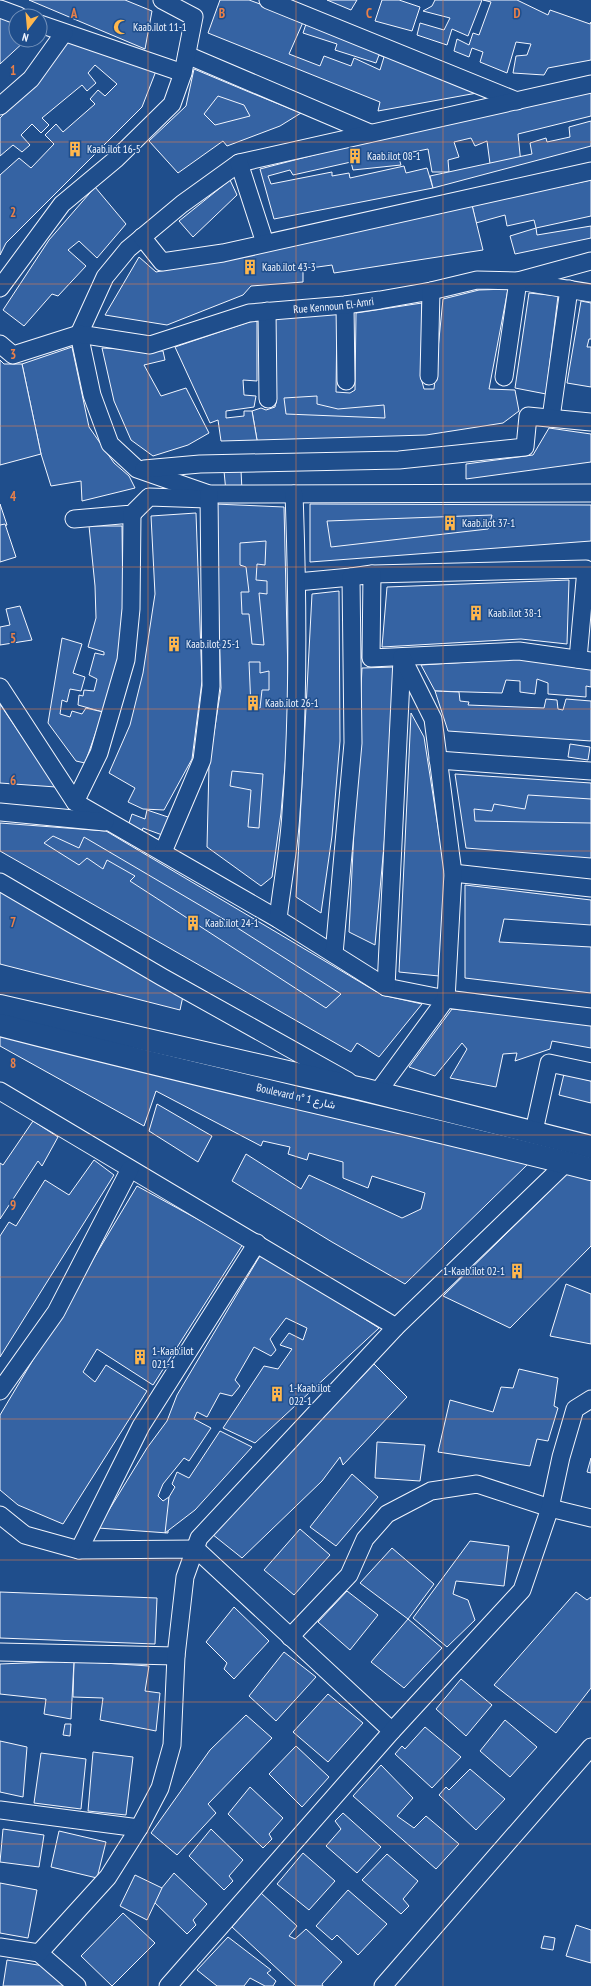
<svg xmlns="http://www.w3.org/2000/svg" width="591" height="1986" font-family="'PT Sans Narrow',Vazirmatn,sans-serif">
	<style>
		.building { fill: #3563a3; stroke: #f2f6ff }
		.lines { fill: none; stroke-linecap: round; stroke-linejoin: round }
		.street-casing { stroke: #f2f6ff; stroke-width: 19 }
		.secondary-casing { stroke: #f2f6ff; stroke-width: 24 }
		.street { stroke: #1f4e8c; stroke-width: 17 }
		.secondary { stroke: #1f4e8c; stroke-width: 22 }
		.grid { fill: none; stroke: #ea8049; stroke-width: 1; stroke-opacity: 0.55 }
		.labels { text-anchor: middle; stroke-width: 3; stroke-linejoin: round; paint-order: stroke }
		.poi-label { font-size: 11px; fill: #f2f6ff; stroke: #1f4e8c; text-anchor: start }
		.street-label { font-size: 11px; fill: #f2f6ff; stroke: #1f4e8c }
		.grid-label { font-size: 13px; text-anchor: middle; font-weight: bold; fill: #ea8049; stroke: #1f4e8c; stroke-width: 3; stroke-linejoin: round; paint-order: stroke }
	</style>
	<rect width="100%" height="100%" fill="#1f4e8c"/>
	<g class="building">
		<polygon points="29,0 125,0 152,11 145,49"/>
		<polygon points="220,0 249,0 304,20 289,54 320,66 324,56 351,66 354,58 380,70 384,57 379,55 376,63 335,50 337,44 303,33 306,24 477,93 378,111 380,102 208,33"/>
		<polygon points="327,0 357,0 351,10"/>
		<polygon points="382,0 399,0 420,7 412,31 375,21"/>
		<polygon points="435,0 482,0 468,36 452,29 447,45 417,35 420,23 444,30 450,18 423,11 432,6"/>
		<polygon points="483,0 517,0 548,15 550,10 590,24 591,22 591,60 548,68 544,75 513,73 516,56 527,55 531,44 516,42 507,73 480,62 483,52 472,48 469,57 454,51 457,39 469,45 473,33 479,35 491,2"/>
		<polygon points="0,17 16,23 16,40 26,40 0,64"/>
		<polygon points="68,40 156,71 142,107 6,243 0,255 0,175 19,158 31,168 54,144 45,135 56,124 63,132 95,104 90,99 98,90 105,96 117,84 95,65 88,73 96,83 87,91 82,85 42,118 49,125 41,133 32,124 21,135 30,145 22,152 13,145 0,156 0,118 36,83"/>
		<polygon points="194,69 249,92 301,113 280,126 227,146 223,141 178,173 149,141 186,106"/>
		<polygon points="591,92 591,116 518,134 521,164 491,171 487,141 475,146 471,138 454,142 459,157 448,160 449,172 432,172 428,149 398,155 401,165 353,170 351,162 293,175 290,170 268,176 271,184 332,172 332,176 349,173 350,178 404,166 406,173 427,168 433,188 274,219 260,169 364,142"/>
		<polygon points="218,96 244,105 250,116 215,125 204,114"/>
		<polygon points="591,121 591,146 433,188 430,176 532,154 530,143 546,138 547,142 570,137 569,127"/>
		<polygon points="230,180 237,195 193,237 179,221"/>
		<polygon points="591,180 591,216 536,228 534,220 507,226 505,215 476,223 472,205"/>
		<polygon points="95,187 126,224 97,258 79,241 68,250 86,266 58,296 52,294 24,326 3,310 49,240"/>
		<polygon points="472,205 483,250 334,273 332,265 303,269 303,282 251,286 243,295 167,325 105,315 139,257 156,272 300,244"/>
		<polygon points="591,226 591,238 515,254 510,236 536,228 537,235"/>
		<polygon points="508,289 489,389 515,390 519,411 503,423 426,435 257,440 252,411 261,408 266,410 275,407 276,401 275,316 337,314 336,392 350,393 355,390 356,313 422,303 421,378 424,389 434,389 443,299 479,290"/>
		<polygon points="529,293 558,296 546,394 515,388"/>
		<polygon points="581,301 591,303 591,339 589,339 587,347 591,347 591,387 567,383"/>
		<polygon points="257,321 257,381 243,380 244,395 256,396 254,407 226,411 226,418 244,416 244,411 252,411 257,440 221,441 218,420 210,423 175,347 249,322"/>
		<polygon points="72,347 89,427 114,463 129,476 135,488 82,501 81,481 51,486 41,454 22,364"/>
		<polygon points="102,348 163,351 165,360 144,365 161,396 186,388 209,433 188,445 153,456 131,440 114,401"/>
		<polygon points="0,360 4,364 22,364 41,454 0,465"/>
		<polygon points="317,396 317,404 338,409 384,405 385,418 286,414 284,398"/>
		<polygon points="549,428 591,434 591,462 466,479 466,464 533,455"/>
		<polygon points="241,470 242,491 226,492 224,471"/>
		<polygon points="0,504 7,525 0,528"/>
		<polygon points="215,504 284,507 289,719 281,813 272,877 261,886 207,847 209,765 221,688"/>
		<polygon points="310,504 591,505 591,541 310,562"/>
		<polygon points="196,513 202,681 192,759 164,810 143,809 128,802 135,788 109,773 130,725 143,673 155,594 151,516"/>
		<polygon points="492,515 488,529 331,547 327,521"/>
		<polygon points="5,524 16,557 0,562 0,525"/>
		<polygon points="89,526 122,526 123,609 118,658 103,712 78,705 79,695 83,696 84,690 94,691 97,679 89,675 95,653 104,655 104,652 88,647 96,618 95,586"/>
		<polygon points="266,541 265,565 257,564 256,580 267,581 267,594 259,593 264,645 252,644 249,614 242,614 241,592 249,592 246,567 240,565 240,543"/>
		<polygon points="569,580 567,644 521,639 382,647 387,587"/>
		<polygon points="339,591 340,741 332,836 321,913 296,897 312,594"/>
		<polygon points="20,606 32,640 0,645 0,627 10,625 6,609"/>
		<polygon points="62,638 82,644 73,673 85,677 81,691 70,689 67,702 62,700 60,714 70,717 72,711 82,714 86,708 103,712 85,763 76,761 48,723"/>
		<polygon points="518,659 591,669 591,687 586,686 586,697 548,694 548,683 537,679 535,694 520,692 520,681 506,680 502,693 435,691 421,665"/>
		<polygon points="249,662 260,662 260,673 269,671 269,690 262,690 260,708 251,708"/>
		<polygon points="394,667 386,823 375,945 349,932 362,668"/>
		<polygon points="435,691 459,692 460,701 469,702 468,705 544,708 546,699 557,700 558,709 563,710 566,699 591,701 591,741 448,731"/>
		<polygon points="0,704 56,787 0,783"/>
		<polygon points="411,713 424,737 445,872 439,976 399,972"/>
		<polygon points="570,744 590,747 588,760 568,757"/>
		<polygon points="232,771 263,774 259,828 248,827 251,790 230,786"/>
		<polygon points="455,774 591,783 591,858 466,848"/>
		<polygon points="528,795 591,799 591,823 475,821 474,809 492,811 494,804 525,809"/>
		<polygon points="147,810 171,818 165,836 143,828 142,831 128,826 132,814 145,819"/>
		<polygon points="0,823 106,831 382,995 422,1004 379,1057 357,1043 351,1052 0,851"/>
		<polygon points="53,836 79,848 84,837 225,920 341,994 326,1008 130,881 135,876 107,860 103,869 87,858 79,865 44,843"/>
		<polygon points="465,885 591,900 591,925 504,919 499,942 591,947 591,993 465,978"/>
		<polygon points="0,889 183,996 180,1010 0,964"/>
		<polygon points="452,1009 591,1023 591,1048 552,1041 550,1049 515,1061 517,1053 503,1054 496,1087 450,1078 467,1049 462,1043 435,1076 409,1067"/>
		<polygon points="0,1028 529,1163 405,1284 332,1242 232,1181 246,1154 301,1189 309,1175 402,1218 421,1209 425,1193 372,1176 368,1188 343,1178 343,1162 309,1153 307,1160 288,1154 290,1147 263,1141 261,1146 156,1091 144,1126 0,1046"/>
		<polygon points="564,1074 591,1081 591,1103 559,1095"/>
		<polygon points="157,1104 212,1136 198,1162 149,1131"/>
		<polygon points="33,1121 58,1137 42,1166 38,1161 0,1219 0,1163 3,1165"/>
		<polygon points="94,1160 114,1175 0,1357 0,1236 9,1222 16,1226 45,1180 69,1195"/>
		<polygon points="569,1172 591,1178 591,1246 510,1328 443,1296"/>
		<polygon points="137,1186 243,1244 153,1385 97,1349 83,1372 95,1382 106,1365 147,1391 63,1524 18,1505 0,1490 0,1415"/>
		<polygon points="261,1254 379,1328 255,1443 223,1428 264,1366 278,1369 292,1349 280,1345 289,1333 303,1340 307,1328 286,1318 270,1339 276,1350 271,1356 254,1347 235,1380 240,1386 232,1396 220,1393 207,1417 197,1412 194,1419 211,1428 189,1461 184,1458 163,1484 158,1496 163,1501 169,1497 168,1533 98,1528 147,1448 167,1421 177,1395"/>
		<polygon points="566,1284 591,1294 591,1344 550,1336"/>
		<polygon points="374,1364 407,1397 343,1465 340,1457 322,1481 242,1558 212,1534"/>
		<polygon points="519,1369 558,1378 554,1406 558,1408 548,1441 537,1439 530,1466 438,1452 450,1400 493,1412 501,1387 513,1388"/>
		<polygon points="220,1431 252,1447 195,1510 165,1533 169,1497 175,1487 172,1484 177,1472 189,1478"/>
		<polygon points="377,1442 425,1445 420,1481 375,1478"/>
		<polygon points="591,1458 591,1473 587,1472"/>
		<polygon points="352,1474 378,1497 336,1546 310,1527"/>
		<polygon points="300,1529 330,1555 294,1595 264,1570"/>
		<polygon points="470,1541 509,1546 504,1586 456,1581 453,1594 468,1600 475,1620 447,1647 413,1618"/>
		<polygon points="392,1548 434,1584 408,1619 360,1583"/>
		<polygon points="347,1591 378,1615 350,1650 318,1622"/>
		<polygon points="0,1592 157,1598 155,1644 0,1638"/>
		<polygon points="576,1592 587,1600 591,1597 591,1688 556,1733 494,1685"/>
		<polygon points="234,1607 269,1641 234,1679 224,1669 227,1663 206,1642"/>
		<polygon points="408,1619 442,1648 404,1688 371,1662"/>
		<polygon points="284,1652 316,1677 276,1721 249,1696"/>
		<polygon points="74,1661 149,1666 145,1691 160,1693 156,1731 100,1720 103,1698 73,1697"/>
		<polygon points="74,1661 71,1719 44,1714 46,1699 0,1694 0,1664"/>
		<polygon points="461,1679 492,1705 466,1736 436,1709"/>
		<polygon points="328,1694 363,1723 328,1762 293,1732"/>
		<polygon points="246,1715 272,1738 208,1804 216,1813 177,1855 151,1833 210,1750"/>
		<polygon points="505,1720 537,1747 510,1777 480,1751"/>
		<polygon points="65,1724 71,1724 70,1736 63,1735"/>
		<polygon points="425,1727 461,1757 432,1788 395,1754 402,1746 405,1749"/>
		<polygon points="0,1741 27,1747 23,1797 0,1792"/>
		<polygon points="296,1746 329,1777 302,1807 269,1774"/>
		<polygon points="93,1752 133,1757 126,1815 88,1811"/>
		<polygon points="41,1753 86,1759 81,1809 34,1803"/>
		<polygon points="381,1765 413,1798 397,1816 414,1828 426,1816 459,1844 436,1869 353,1796"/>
		<polygon points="470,1769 505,1799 476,1830 439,1795 446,1787 449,1790"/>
		<polygon points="250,1787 283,1818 269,1834 272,1839 263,1848 228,1814"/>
		<polygon points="343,1813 381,1847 357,1873 326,1846 341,1829 335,1821"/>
		<polygon points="3,1829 44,1835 39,1867 0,1862"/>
		<polygon points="211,1829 243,1860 229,1876 233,1881 224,1890 189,1856"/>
		<polygon points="59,1831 106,1842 97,1878 51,1867"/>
		<polygon points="303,1853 335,1881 309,1910 277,1884"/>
		<polygon points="387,1854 418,1881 403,1899 409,1906 401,1914 362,1880"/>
		<polygon points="174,1873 207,1904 193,1920 196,1925 187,1934 152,1900"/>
		<polygon points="135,1875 162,1888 147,1920 120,1906"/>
		<polygon points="0,1883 37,1890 28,1938 0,1933"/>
		<polygon points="348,1890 387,1924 358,1955 337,1935 332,1940 316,1926"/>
		<polygon points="261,1893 297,1926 289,1936 295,1939 306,1929 342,1962 322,1984 323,1986 296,1986 232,1927"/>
		<polygon points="123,1913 155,1943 112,1986 81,1956"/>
		<polygon points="576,1925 591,1930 591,1963 566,1956"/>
		<polygon points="544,1936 555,1938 553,1950 541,1948"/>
		<polygon points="228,1937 271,1970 267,1973 276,1981 273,1986 265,1986 250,1978 244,1986 217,1986 197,1970"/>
		<polygon points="7,1960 50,1967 68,1986 3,1986"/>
	</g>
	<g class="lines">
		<g class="street-casing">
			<g id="street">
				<polyline points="268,0 517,101"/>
				<polyline points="0,9 19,16"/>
				<polyline points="40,24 183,73"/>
				<polyline points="187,55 370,133"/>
				<polyline points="591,84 239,163 182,204 128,249 105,277 79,334 92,395 110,444 137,469 209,494 591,493"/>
				<polyline points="0,106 31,79 64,33"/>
				<polyline points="239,163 265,243"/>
				<polyline points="142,237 162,262 223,253 591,171"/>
				<polyline points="0,288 62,204 116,159 172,104 183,73 194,17 162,0"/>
				<polyline points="345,305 346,381"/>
				<polyline points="267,311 268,399"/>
				<path id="s1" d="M0,344L13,355L79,334L150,345L249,313L345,305L380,300L431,291L477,280L518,281L591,293"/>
				<polyline points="429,376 431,291"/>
				<polyline points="504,377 518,281 591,261"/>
				<polyline points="551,418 569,289"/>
				<polyline points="144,469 200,464 399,460 525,447 528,416 591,422"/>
				<polyline points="74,519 132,514 149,497 207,499"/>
				<polyline points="372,574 586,569 578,659"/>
				<polyline points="297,582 351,577"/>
				<polyline points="0,687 75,802 278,919 386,987 446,999 591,1017"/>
				<polyline points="438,760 591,771"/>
				<polyline points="75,802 99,753 126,660 131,609 132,514"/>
				<polyline points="0,812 105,822"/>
				<polyline points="163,852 202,760 211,686 209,494"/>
				<polyline points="453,873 591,888"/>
				<polyline points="0,882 162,977 348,1081"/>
				<path d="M278,919C282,884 289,849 291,813C299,707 298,601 294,494"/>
				<polyline points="334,954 353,743 351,577 372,574 371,658 519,651 591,661"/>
				<polyline points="386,987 402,659"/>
				<polyline points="0,1091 396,1327"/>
				<polyline points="377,1093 446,999 453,873 433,719 402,657"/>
				<polyline points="534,1131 549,1063 591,1072"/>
				<polyline points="0,1391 56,1312 130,1169"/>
				<polyline points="0,1515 25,1535 79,1550 196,1549 392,1731"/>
				<polyline points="79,1550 141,1426 257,1243"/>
				<polyline points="290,1637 349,1575 365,1539 387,1514 431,1491 477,1484 550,1508 591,1518"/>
				<polyline points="0,1652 176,1656"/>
				<polyline points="0,1810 139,1828"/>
				<polyline points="0,1947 39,1953 77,1986"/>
				<polyline points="39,1953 108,1877 139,1828 160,1788 172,1745 176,1656 185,1577 199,1538 396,1327 566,1163"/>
				<polyline points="168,1986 392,1731 522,1590 550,1508 561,1457 575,1409 591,1399"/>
				<polyline points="383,1986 591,1747"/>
			</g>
		</g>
		<g class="secondary-casing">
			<g id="secondary">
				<polyline points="0,1006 362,1089 591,1147"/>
				<path d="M0,1025C196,1076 394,1119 591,1169"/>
			</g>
		</g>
		<use href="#street" class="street"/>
		<use href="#secondary" class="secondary"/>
	</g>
	<path class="grid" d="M148,0V1986M296,0V1986M443,0V1986M0,142H591M0,284H591M0,426H591M0,567H591M0,709H591M0,851H591M0,993H591M0,1135H591M0,1277H591M0,1419H591M0,1560H591M0,1702H591M0,1844H591"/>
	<defs>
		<g id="mosque-bare" transform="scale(1.2)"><path d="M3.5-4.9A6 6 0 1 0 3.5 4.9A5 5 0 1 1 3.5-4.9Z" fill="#ffb74d" stroke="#1f4e8c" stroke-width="2.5" paint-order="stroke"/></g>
		<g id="building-bare" transform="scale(1.2)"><path d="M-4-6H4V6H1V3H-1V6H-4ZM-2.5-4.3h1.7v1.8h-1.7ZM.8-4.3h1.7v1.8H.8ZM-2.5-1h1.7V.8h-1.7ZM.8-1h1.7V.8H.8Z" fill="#ffb74d" stroke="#1f4e8c" stroke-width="2.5" paint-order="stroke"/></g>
	</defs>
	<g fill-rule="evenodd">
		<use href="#mosque-bare" x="121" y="27"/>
		<use href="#building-bare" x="75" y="149"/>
		<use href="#building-bare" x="355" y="156"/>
		<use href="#building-bare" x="250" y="267"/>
		<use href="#building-bare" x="450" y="523"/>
		<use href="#building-bare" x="476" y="613"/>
		<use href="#building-bare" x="174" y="644"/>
		<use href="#building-bare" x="253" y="703"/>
		<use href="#building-bare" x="193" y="923"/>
		<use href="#building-bare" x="517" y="1271"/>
		<use href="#building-bare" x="140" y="1357"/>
		<use href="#building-bare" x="277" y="1394"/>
	</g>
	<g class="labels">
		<g class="poi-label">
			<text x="133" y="31">Kaab.ilot 11-1</text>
			<text x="87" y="153">Kaab.ilot 16-5</text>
			<text x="367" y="160">Kaab.ilot 08-1</text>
			<text x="262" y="271">Kaab.ilot 43-3</text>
			<text x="462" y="527">Kaab.ilot 37-1</text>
			<text x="488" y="617">Kaab.ilot 38-1</text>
			<text x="186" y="648">Kaab.ilot 25-1</text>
			<text x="265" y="707">Kaab.ilot 26-1</text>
			<text x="205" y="927">Kaab.ilot 24-1</text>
			<text x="505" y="1275" text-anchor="end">1-Kaab.ilot 02-1</text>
			<text x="152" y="1355">1-Kaab.ilot<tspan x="152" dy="13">021-1</tspan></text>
			<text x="289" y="1392">1-Kaab.ilot<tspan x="289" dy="13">022-1</tspan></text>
		</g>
		<g class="street-label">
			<text dy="4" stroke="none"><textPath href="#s1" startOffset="347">Rue Kennoun El-Amri</textPath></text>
			<text transform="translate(296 1096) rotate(13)" y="4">Boulevard n° شارع 1</text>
		</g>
	</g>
	<g class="grid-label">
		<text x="74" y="18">A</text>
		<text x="222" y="18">B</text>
		<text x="369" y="18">C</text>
		<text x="517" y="18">D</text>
		<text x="13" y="75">1</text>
		<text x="13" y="217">2</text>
		<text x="13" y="359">3</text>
		<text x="13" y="501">4</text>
		<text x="13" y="643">5</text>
		<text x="13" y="785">6</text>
		<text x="13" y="927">7</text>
		<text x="13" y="1068">8</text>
		<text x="13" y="1210">9</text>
	</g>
	<g transform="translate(28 28) rotate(196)"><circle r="19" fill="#1f4e8c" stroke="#7391ba"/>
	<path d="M0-3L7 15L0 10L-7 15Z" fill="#ffb74d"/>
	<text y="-6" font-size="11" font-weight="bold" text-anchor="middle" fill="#f2f6ff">N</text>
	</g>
</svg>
